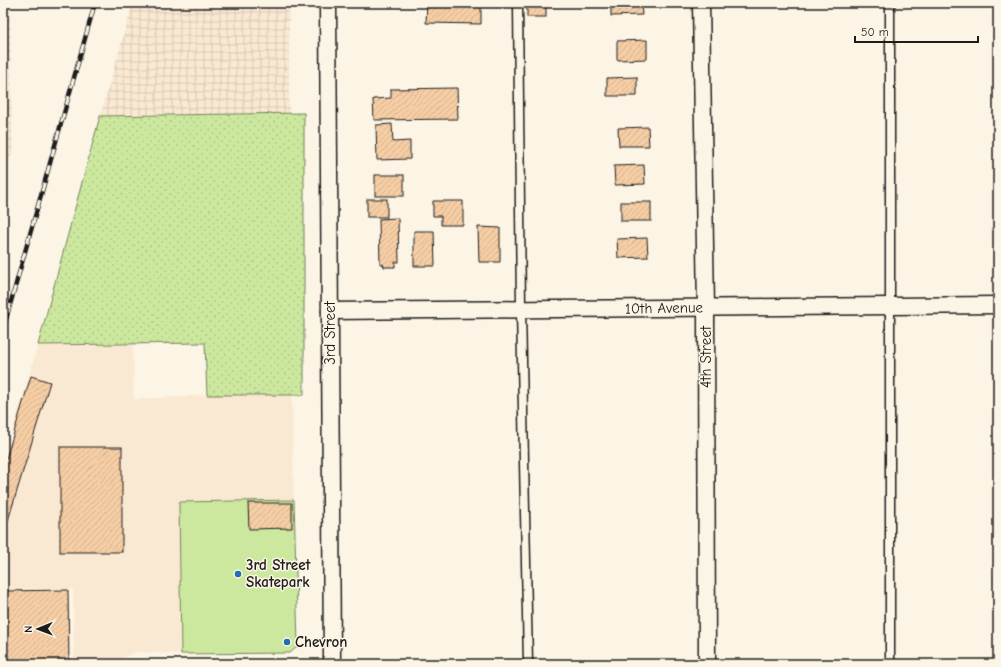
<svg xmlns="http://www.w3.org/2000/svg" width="1001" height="667" font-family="'Comic Neue',sans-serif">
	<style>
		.built { fill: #fae9d2 }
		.industrial { fill: url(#industrial-grid) }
		.green { fill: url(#green-dots); stroke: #74825d }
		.pitch { fill: #cce89e; stroke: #74825d }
		.building { fill: url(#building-hatch); stroke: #1c1c1c }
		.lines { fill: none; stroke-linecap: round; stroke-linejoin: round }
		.lane-casing { stroke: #1c1c1c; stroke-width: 11 }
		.street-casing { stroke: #1c1c1c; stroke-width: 19 }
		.lane { stroke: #fcf5e5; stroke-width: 8 }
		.street { stroke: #fcf5e5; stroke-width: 16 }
		.rail-casing { stroke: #1c1c1c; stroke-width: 4.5 }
		.rail { stroke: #fcf5e5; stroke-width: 3; stroke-dasharray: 9; stroke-linecap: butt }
		.poi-dot { fill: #1f6fb2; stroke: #fcf5e5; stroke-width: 1.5 }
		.labels { text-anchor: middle; stroke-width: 3; stroke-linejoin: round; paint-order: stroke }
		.street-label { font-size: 15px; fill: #1c1c1c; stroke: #fcf5e5 }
		.poi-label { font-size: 15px; font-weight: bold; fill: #1c1c1c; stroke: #fcf5e5; text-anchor: start }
	</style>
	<defs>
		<pattern id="industrial-grid" width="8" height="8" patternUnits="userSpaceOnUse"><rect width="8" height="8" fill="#fae9d2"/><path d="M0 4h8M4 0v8" fill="none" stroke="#d6c7b4"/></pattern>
		<pattern id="green-dots" width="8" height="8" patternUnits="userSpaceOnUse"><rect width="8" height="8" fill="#cce89e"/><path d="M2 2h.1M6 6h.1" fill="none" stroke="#afc688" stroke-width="1.8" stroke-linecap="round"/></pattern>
		<pattern id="building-hatch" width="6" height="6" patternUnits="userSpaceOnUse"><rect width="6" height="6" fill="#f6cea5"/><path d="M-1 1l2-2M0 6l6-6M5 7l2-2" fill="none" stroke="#d2b08d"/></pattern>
	</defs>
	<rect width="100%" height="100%" fill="#fcf5e5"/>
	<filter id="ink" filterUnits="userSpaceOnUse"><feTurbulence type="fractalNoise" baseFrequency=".025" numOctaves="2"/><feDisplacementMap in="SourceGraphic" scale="8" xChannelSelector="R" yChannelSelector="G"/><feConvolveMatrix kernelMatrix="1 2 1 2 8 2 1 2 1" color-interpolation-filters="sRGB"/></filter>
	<g filter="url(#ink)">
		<polygon class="built" points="133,344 134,399 207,395 292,395 294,500 179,502 181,654 136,652 109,664 74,664 73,589 3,590 3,465 38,345"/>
		<g class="industrial">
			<polygon points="3,3 10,3 12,152 3,185"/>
			<polygon points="133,3 289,3 289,113 100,116"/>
		</g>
		<polygon class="green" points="304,113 304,395 207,395 205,343 38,345 100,116"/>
		<polygon class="pitch" points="294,500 298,646 290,653 181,654 179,502"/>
		<g class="building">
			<polygon points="427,3 481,3 481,24 426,23"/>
			<rect x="527" y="3" width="19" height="14"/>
			<polygon points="611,3 641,3 642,15 611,16"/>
			<polygon points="647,40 647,59 617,60 617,41"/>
			<polygon points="637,77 637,96 607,96 607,78"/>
			<polygon points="457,88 458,119 374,120 373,99 391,98 391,89"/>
			<polygon points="392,124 393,142 410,141 410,159 377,160 376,125"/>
			<polygon points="648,127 649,146 619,146 618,128"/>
			<polygon points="644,165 645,184 615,185 614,166"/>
			<rect x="375" y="175" width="29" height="21"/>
			<rect x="367" y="199" width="20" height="18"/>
			<polygon points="433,201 463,201 463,225 441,225 441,216 433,216"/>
			<rect x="621" y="202" width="30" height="19"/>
			<polygon points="398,218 399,262 395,262 395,267 384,267 383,264 380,264 379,219"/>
			<polygon points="478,227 500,228 500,262 479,262"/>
			<polygon points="414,231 434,231 435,266 414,266"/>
			<polygon points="647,238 648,257 618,258 617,239"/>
			<polygon points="31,376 50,382 3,537 3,469"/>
			<rect x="60" y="447" width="62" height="105"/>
			<polygon points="248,503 292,503 292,528 249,529"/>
			<polygon points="68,590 69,664 3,664 3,591"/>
		</g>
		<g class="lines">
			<g class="lane-casing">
				<g id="lane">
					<polyline points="518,3 521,309 528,664"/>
					<polyline points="890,3 890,664"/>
				</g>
			</g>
			<g class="street-casing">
				<g id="street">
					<polyline points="328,3 332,664"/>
					<polyline points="701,3 706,308 707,664"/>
					<polyline points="330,311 998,305"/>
				</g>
			</g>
			<use href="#lane" class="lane"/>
			<use href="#street" class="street"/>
			<g class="rail-casing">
				<polyline id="rail" points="3,330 95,3"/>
			</g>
			<use href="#rail" class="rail"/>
		</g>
	</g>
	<g class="poi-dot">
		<circle cx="238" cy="574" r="4"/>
		<circle cx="287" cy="642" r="4"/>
	</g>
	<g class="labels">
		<g class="street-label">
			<text transform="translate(664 308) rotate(-1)" y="5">10th Avenue</text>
			<text transform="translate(330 333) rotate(-90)" y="5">3rd Street</text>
			<text transform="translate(706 357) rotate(-90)" y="5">4th Street</text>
		</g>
		<g class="poi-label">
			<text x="246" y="570">3rd Street<tspan x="246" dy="17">Skatepark</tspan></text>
			<text x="295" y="647">Chevron</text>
		</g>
	</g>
	<rect width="1001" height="667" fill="none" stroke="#fcf5e5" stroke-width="16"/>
	<rect x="8" y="8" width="985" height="651" fill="none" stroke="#1c1c1c" stroke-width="1.5" filter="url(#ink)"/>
	<g transform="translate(38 629) rotate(269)" stroke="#fcf5e5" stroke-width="3" paint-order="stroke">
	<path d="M0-3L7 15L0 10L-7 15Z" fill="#1c1c1c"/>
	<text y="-6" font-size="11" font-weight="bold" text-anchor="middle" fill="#1c1c1c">N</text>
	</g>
	<path d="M855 36v6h123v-6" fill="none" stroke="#1c1c1c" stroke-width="2"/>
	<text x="861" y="36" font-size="12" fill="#1c1c1c" stroke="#fcf5e5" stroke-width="3" paint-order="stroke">50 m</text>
</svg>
